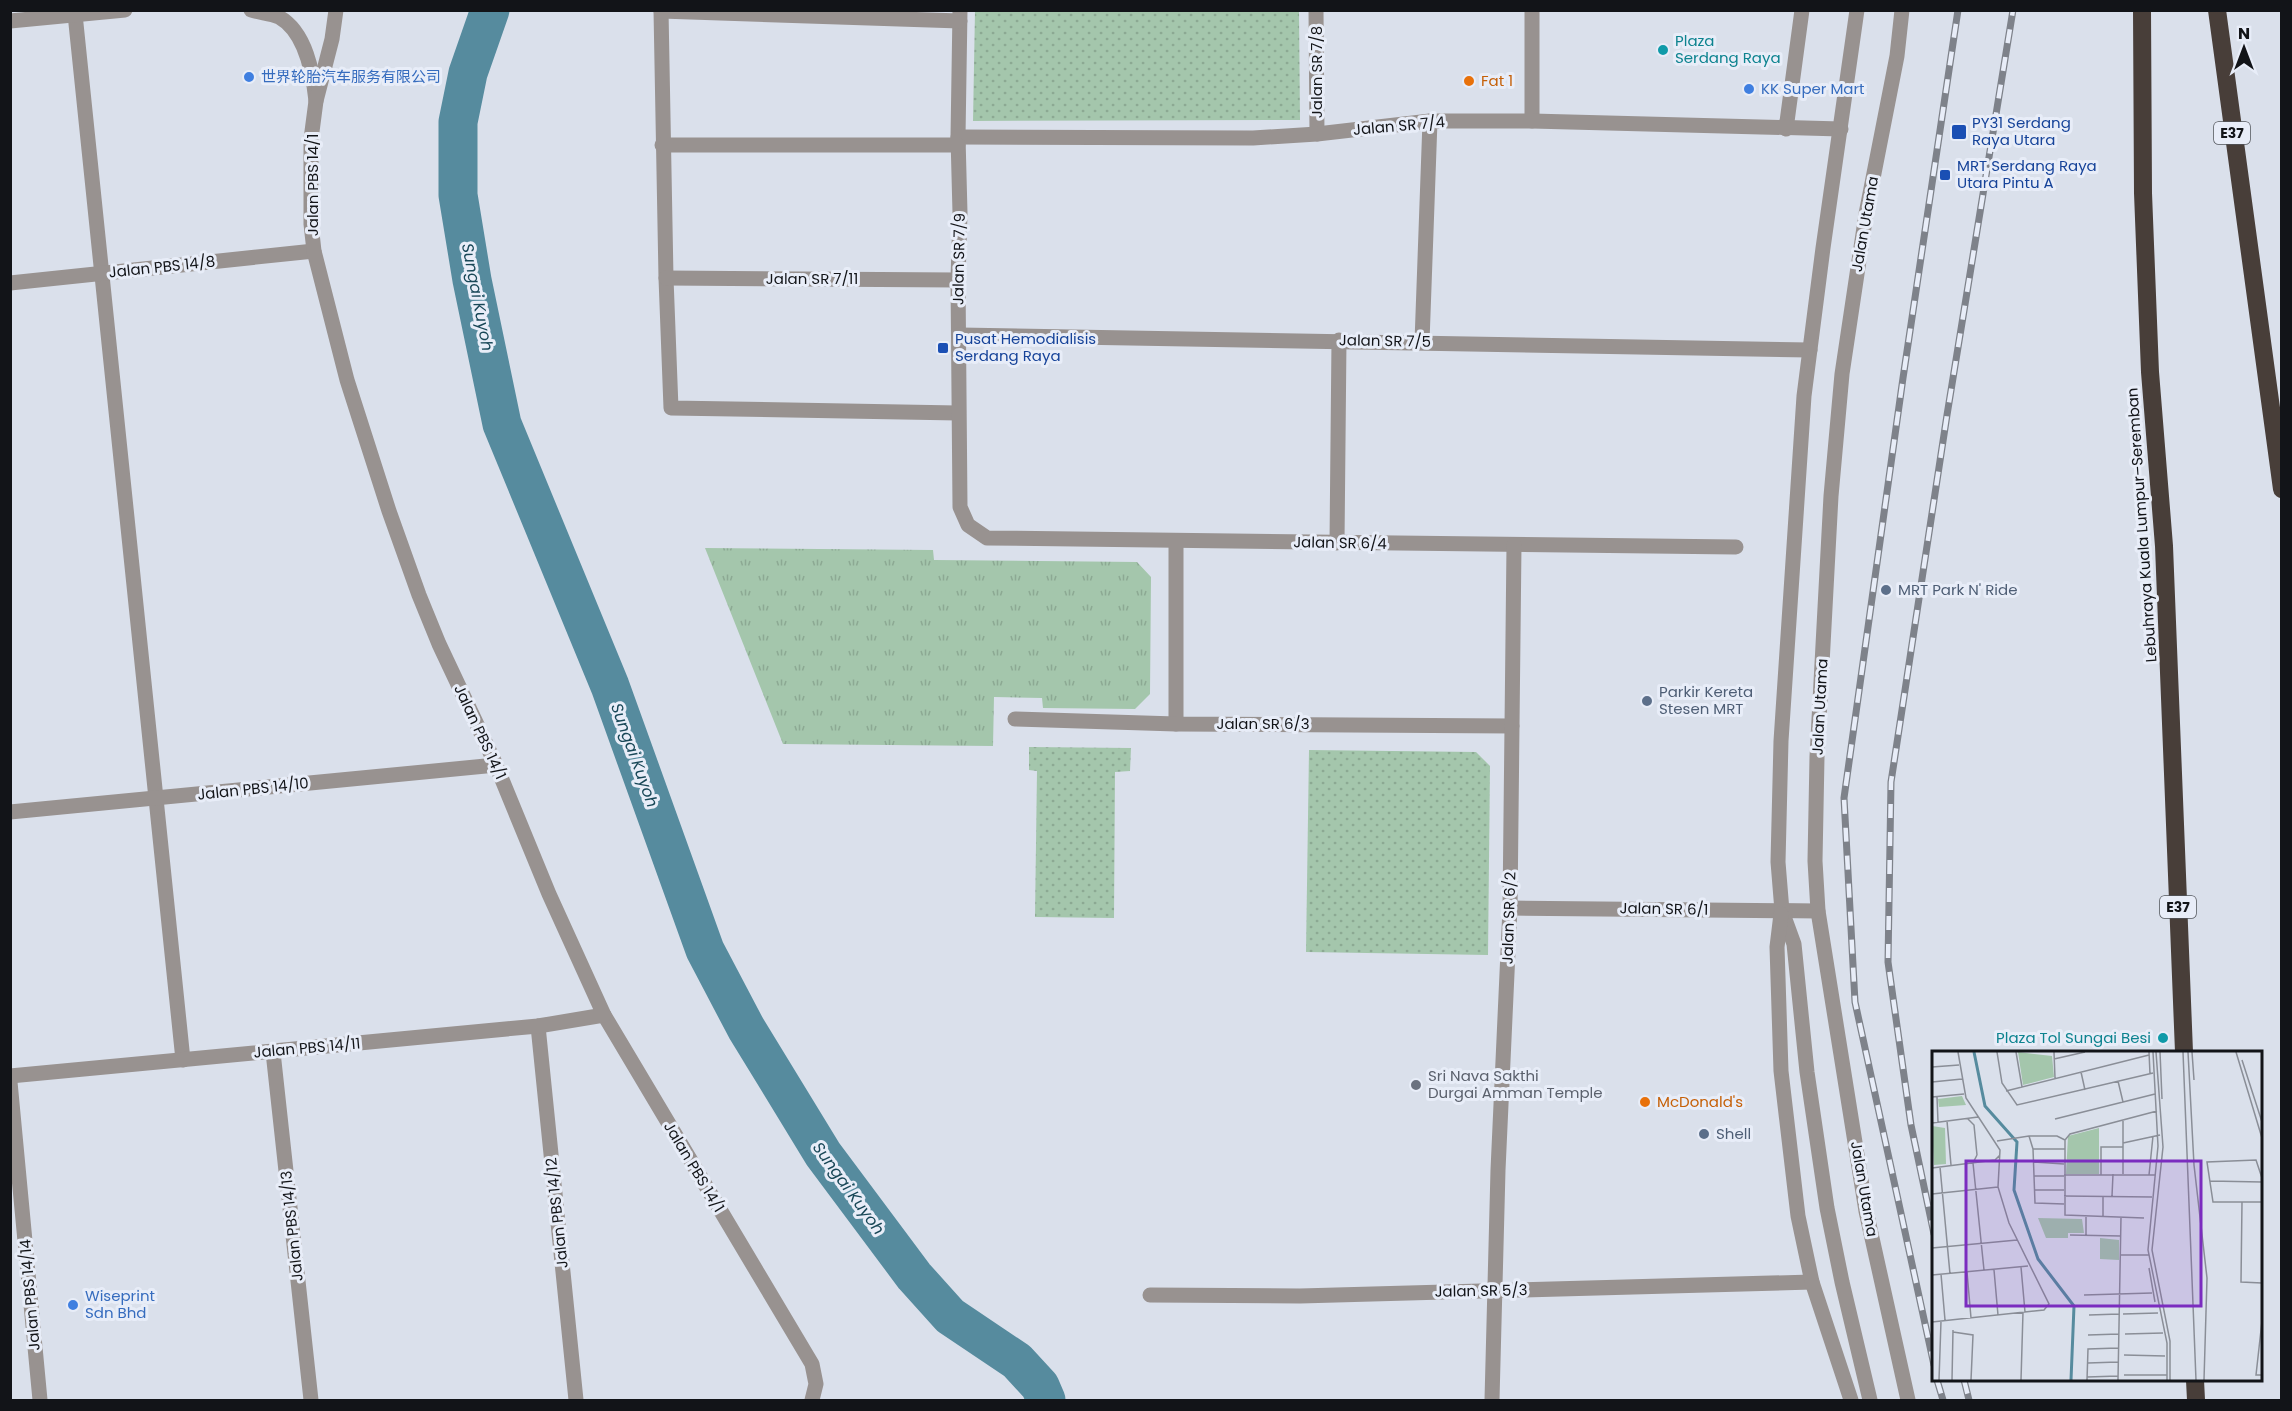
<svg xmlns="http://www.w3.org/2000/svg" width="2292" height="1411" font-family="Poppins,'Noto Sans SC',sans-serif">
	<style>
		.grass { fill: url(#grass-tufts) }
		.park { fill: url(#park-dots) }
		.lines { fill: none; stroke-linecap: round; stroke-linejoin: round }
		.river { stroke: #568b9e; stroke-width: 39 }
		.minor { stroke: #989290; stroke-width: 15 }
		.tertiary { stroke: #989290; stroke-width: 15 }
		.motorway { stroke: #483e39; stroke-width: 18 }
		.rail-casing { stroke: #7e828a; stroke-width: 7 }
		.rail { stroke: #e8edf8; stroke-width: 4.5; stroke-dasharray: 14; stroke-linecap: butt }
		.culture-dot { fill: #0f9aa8; stroke: #e8edf8; stroke-width: 2 }
		.shop-dot { fill: #3f7fe0; stroke: #e8edf8; stroke-width: 2 }
		.food-dot { fill: #e8710a; stroke: #e8edf8; stroke-width: 2 }
		.transit-dot { fill: #1a4fb4; stroke: #e8edf8; stroke-width: 2 }
		.service-dot { fill: #5c6f8a; stroke: #e8edf8; stroke-width: 2 }
		.worship-dot { fill: #6b7280; stroke: #e8edf8; stroke-width: 2 }
		.labels { text-anchor: middle; stroke-width: 6; stroke-linejoin: round; paint-order: stroke }
		.shield { fill: #e8edf8; stroke: #52555b; stroke-width: 1.5 }
		.shield-label { font-size: 14px; font-weight: bold; fill: #121418 }
		.culture-label { font-size: 15px; fill: #0d838f; stroke: #e8edf8; text-anchor: start }
		.street-label { font-size: 15px; fill: #121418; stroke: #e8edf8 }
		.shop-label { font-size: 15px; fill: #366cbe; stroke: #e8edf8; text-anchor: start }
		.food-label { font-size: 15px; fill: #c56008; stroke: #e8edf8; text-anchor: start }
		.transit-label { font-size: 15px; fill: #164399; stroke: #e8edf8; text-anchor: start }
		.service-label { font-size: 15px; fill: #4e5e75; stroke: #e8edf8; text-anchor: start }
		.worship-label { font-size: 15px; fill: #5b616d; stroke: #e8edf8; text-anchor: start }
		.water-label { font-size: 16px; font-style: italic; fill: #184757; stroke: #e8edf8 }
		.inset-river { fill: none; stroke: #568b9e; stroke-width: 3 }
		.inset-road { fill: none; stroke: #8a8e97; stroke-width: 1.5 }
		.view { fill: #7b2cbf; fill-opacity: 0.15; stroke: #7b2cbf; stroke-width: 3 }
		.inset-edge { fill: none; stroke: #121418; stroke-width: 3 }
	</style>
	<defs>
		<pattern id="grass-tufts" width="24" height="20" patternUnits="userSpaceOnUse" patternTransform="scale(1.5)"><rect width="24" height="20" fill="#a4c6ac"/><path d="M3 7l-1-3M5 7V3M7 7l1-3M15 17l-1-3M17 17v-4M19 17l1-3" fill="none" stroke="#8ca993"/></pattern>
		<pattern id="park-dots" width="8" height="8" patternUnits="userSpaceOnUse" patternTransform="scale(1.5)"><rect width="8" height="8" fill="#a4c6ac"/><path d="M2 2h.1M6 6h.1" fill="none" stroke="#8ca993" stroke-width="1.8" stroke-linecap="round"/></pattern>
	</defs>
	<rect width="100%" height="100%" fill="#dae0eb"/>
	<polygon class="grass" points="705,548 933,550 934,560 1137,562 1151,577 1150,694 1135,709 1043,708 1042,698 994,697 993,746 783,744"/>
	<g class="park">
		<polygon points="975,11 1299,11 1300,120 973,121"/>
		<polygon points="1029,747 1131,748 1130,771 1115,772 1114,918 1035,917 1037,771 1029,770"/>
		<polygon points="1309,750 1476,752 1490,766 1488,955 1306,952"/>
	</g>
	<g class="lines">
		<polyline class="river" points="490,10 468,73 458,122 458,195 472,280 502,424 610,686 705,950 746,1028 823,1154 914,1276 950,1316 1017,1361 1040,1386 1046,1400"/>
		<g class="minor">
			<path d="M251,10C260,13 271,13 279,17C306,32 313,73 316,101"/>
			<polyline points="661,10 666,278 671,408 958,413"/>
			<polyline points="960,10 958,137 960,213 958,280 960,507 968,525 987,538 1736,547"/>
			<polyline points="1316,10 1317,134"/>
			<polyline points="1532,10 1532,121"/>
			<polyline points="661,11 960,21"/>
			<polyline points="75,14 183,1060"/>
			<polyline points="10,21 125,10"/>
			<polyline points="1786,129 1802,10"/>
			<polyline points="958,137 1253,138 1317,134 1430,121 1532,121 1841,129"/>
			<polyline points="662,145 958,145"/>
			<polyline points="666,278 958,280"/>
			<polyline points="10,283 314,251"/>
			<polyline points="960,335 1810,350"/>
			<polyline points="1422,342 1430,121"/>
			<polyline points="1176,541 1176,724"/>
			<polyline points="1337,543 1339,340"/>
			<polyline points="1015,719 1176,724 1512,726"/>
			<polyline points="10,812 496,765"/>
			<polyline points="1510,908 1818,911"/>
			<polyline points="604,1015 812,1364 816,1384 812,1400"/>
			<polyline points="538,1026 576,1400"/>
			<polyline points="273,1052 311,1400"/>
			<polyline points="10,1082 40,1400"/>
			<polyline points="1150,1295 1300,1296 1812,1282"/>
			<polyline points="1492,1400 1498,1170 1510,908 1514,545"/>
		</g>
		<g class="tertiary">
			<polyline points="1857,10 1823,248 1804,396 1781,741 1778,862 1782,911 1794,944 1807,1072 1827,1208 1842,1282 1870,1400"/>
			<polyline points="1902,10 1897,56 1866,214 1842,374 1831,496 1817,757 1815,861 1818,911 1866,1211 1908,1400"/>
			<polyline points="1781,914 1777,947 1781,1071 1798,1216 1812,1282 1851,1400"/>
			<polyline points="10,1076 538,1026 604,1015 549,894 496,765 439,644 419,595 389,511 347,380 314,251 311,224 311,139 316,101 332,39 336,10"/>
		</g>
		<g class="motorway">
			<polyline points="2142,10 2143,193 2150,372 2164,546 2184,1052"/>
			<polyline points="2217,10 2282,489"/>
			<polyline points="2195,1380 2196,1400"/>
		</g>
		<g class="rail-casing">
			<g id="rail">
				<polyline points="1934,1234 1911,1125 1888,962 1891,782 1947,415 2013,10"/>
				<polyline points="1934,1365 1855,1002 1844,798 1903,378 1958,10"/>
				<polyline points="1937,1380 1943,1400"/>
				<polyline points="1964,1380 1969,1400"/>
			</g>
		</g>
		<use href="#rail" class="rail"/>
	</g>
	<g class="culture-dot">
		<circle cx="1663" cy="50" r="6"/>
		<circle cx="2163" cy="1038" r="6"/>
	</g>
	<g class="shop-dot">
		<circle cx="249" cy="77" r="6"/>
		<circle cx="1749" cy="89" r="6"/>
		<circle cx="73" cy="1305" r="6"/>
	</g>
	<g class="food-dot">
		<circle cx="1469" cy="81" r="6"/>
		<circle cx="1645" cy="1102" r="6"/>
	</g>
	<g class="transit-dot">
		<rect x="1951" y="124" width="16" height="16" rx="3"/>
		<rect x="1939" y="169" width="12" height="12" rx="3"/>
		<rect x="937" y="342" width="12" height="12" rx="3"/>
	</g>
	<g class="service-dot">
		<circle cx="1886" cy="590" r="6"/>
		<circle cx="1647" cy="701" r="6"/>
		<circle cx="1704" cy="1134" r="6"/>
	</g>
	<circle class="worship-dot" cx="1416" cy="1085" r="6"/>
	<g class="labels">
		<g class="shield">
			<rect x="2214" y="122" width="36" height="22" rx="4.5"/>
			<rect x="2160" y="896" width="36" height="22" rx="4.5"/>
		</g>
		<g class="shield-label">
			<text x="2232" y="138">E37</text>
			<text x="2178" y="912">E37</text>
		</g>
		<g class="culture-label">
			<text x="1675" y="46">Plaza<tspan x="1675" dy="17">Serdang Raya</tspan></text>
			<text x="2151" y="1043" text-anchor="end">Plaza Tol Sungai Besi</text>
		</g>
		<g class="street-label">
			<text transform="translate(1317 72) rotate(-90)" y="5">Jalan SR 7/8</text>
			<text transform="translate(1399 126) rotate(-5)" y="5">Jalan SR 7/4</text>
			<text transform="translate(313 185) rotate(-90)" y="5">Jalan PBS 14/1</text>
			<text transform="translate(1865 224) rotate(-80)" y="5">Jalan Utama</text>
			<text transform="translate(959 259) rotate(-89)" y="5">Jalan SR 7/9</text>
			<text transform="translate(162 267) rotate(-6)" y="5">Jalan PBS 14/8</text>
			<text x="812" y="284">Jalan SR 7/11</text>
			<text transform="translate(1385 341) rotate(1)" y="5">Jalan SR 7/5</text>
			<text transform="translate(2142 525) rotate(-94)" y="5">Lebuhraya Kuala Lumpur–Seremban</text>
			<text transform="translate(1340 543) rotate(1)" y="5">Jalan SR 6/4</text>
			<text transform="translate(1820 707) rotate(-87)" y="5">Jalan Utama</text>
			<text x="1263" y="729">Jalan SR 6/3</text>
			<text transform="translate(480 732) rotate(65)" y="5">Jalan PBS 14/1</text>
			<text transform="translate(253 789) rotate(-6)" y="5">Jalan PBS 14/10</text>
			<text transform="translate(1664 909) rotate(1)" y="5">Jalan SR 6/1</text>
			<text transform="translate(1509 918) rotate(-88)" y="5">Jalan SR 6/2</text>
			<text transform="translate(307 1048) rotate(-5)" y="5">Jalan PBS 14/11</text>
			<text transform="translate(694 1167) rotate(59)" y="5">Jalan PBS 14/1</text>
			<text transform="translate(1864 1189) rotate(80)" y="5">Jalan Utama</text>
			<text transform="translate(557 1213) rotate(-96)" y="5">Jalan PBS 14/12</text>
			<text transform="translate(292 1226) rotate(-96)" y="5">Jalan PBS 14/13</text>
			<text transform="translate(1481 1291) rotate(-1)" y="5">Jalan SR 5/3</text>
			<text transform="translate(30 1295) rotate(-95)" y="5">Jalan PBS 14/14</text>
		</g>
		<g class="shop-label">
			<text x="261" y="82">世界轮胎汽车服务有限公司</text>
			<text x="1761" y="94">KK Super Mart</text>
			<text x="85" y="1301">Wiseprint<tspan x="85" dy="17">Sdn Bhd</tspan></text>
		</g>
		<g class="food-label">
			<text x="1481" y="86">Fat 1</text>
			<text x="1657" y="1107">McDonald's</text>
		</g>
		<g class="transit-label">
			<text x="1972" y="128">PY31 Serdang<tspan x="1972" dy="17">Raya Utara</tspan></text>
			<text x="1957" y="171">MRT Serdang Raya<tspan x="1957" dy="17">Utara Pintu A</tspan></text>
			<text x="955" y="344">Pusat Hemodialisis<tspan x="955" dy="17">Serdang Raya</tspan></text>
		</g>
		<g class="service-label">
			<text x="1898" y="595">MRT Park N' Ride</text>
			<text x="1659" y="697">Parkir Kereta<tspan x="1659" dy="17">Stesen MRT</tspan></text>
			<text x="1716" y="1139">Shell</text>
		</g>
		<g class="worship-label">
			<text x="1428" y="1081">Sri Nava Sakthi<tspan x="1428" dy="17">Durgai Amman Temple</tspan></text>
		</g>
		<g class="water-label">
			<text transform="translate(478 297) rotate(79)" y="6">Sungai Kuyoh</text>
			<text transform="translate(635 755) rotate(70)" y="6">Sungai Kuyoh</text>
			<text transform="translate(849 1188) rotate(54)" y="6">Sungai Kuyoh</text>
		</g>
	</g>
	<g transform="translate(1932 1051)">
		<rect width="330" height="330" fill="#dae0eb"/>
		<path d="M30,45L34,54L7,56L6,48ZM106,167L150,168L152,182H136V187H114Z" fill="#a4c6ac"/>
		<path d="M86,1L120,5L122,26L91,34ZM0,75L13,77L14,113L2,114ZM167,77V123H134L136,85ZM168,187L187,189V209L168,208Z" fill="#a4c6ac"/>
		<path class="inset-river" d="M42,1L53,55L85,91L82,139L106,208L142,255L139,329"/>
		<path class="inset-road" d="M65,1L70,32L85,54L221,22M84,1L90,36M122,1L123,27M217,1L218,23M221,1L226,95L216,199L235,292V329M224,1L231,96L220,199L238,290V329M228,1L230,48M251,1L264,329M256,1L262,114L275,227L272,329M260,1L262,29M304,1L330,87M122,8L153,1M310,9L330,71M0,16L27,14M149,21L153,39M186,30L191,51M0,31L30,28M74,40L217,4M0,46L32,43M5,46L6,71M36,68L42,74L45,104M123,68L223,43M191,69V123M15,70L19,114M0,72L46,66M97,85L101,98L103,152L132,153M65,90L97,85H125L133,89M191,92L228,84M101,98H133M45,104L41,112L52,219M102,111L132,113M8,116L18,223M0,117L63,109L68,104M132,124H223M169,124V96H191M217,124L221,85M102,125H132M330,127L324,109L275,111L281,151H330M278,130L330,131M102,139H132M0,143L66,136M132,145L220,146M180,145L181,123M310,151L309,231L330,232M154,166V185M171,166V145M212,167L133,164V89L138,83L225,60M138,184L189,185M0,197L85,189M189,204H217M89,216L93,261M217,217L223,251M62,219L66,264M35,221L39,267M9,223L13,269M0,224L96,215M152,244L220,242M191,263L226,262M157,264L187,263M330,270L324,324H330M0,271L112,259L117,253L77,172L66,136L68,99L34,47L26,1M21,281L41,284L39,329M193,283L231,282M156,284L187,283M192,304L233,305M156,312L186,311M192,324H235M155,326L186,325M7,329L9,270M20,329L21,279M89,329L91,261M155,329L156,298L186,297M186,329L189,166"/>
		<path class="view" d="M34,110H269V255H34Z"/>
		<rect width="330" height="330" class="inset-edge"/>
	</g>
	<rect width="2292" height="1411" fill="none" stroke="#121418" stroke-width="24"/>
	<g transform="translate(2244 48)" stroke="#e8edf8" stroke-width="4.5" paint-order="stroke">
	<path d="M0-4.5L10 22L0 15L-10 22Z" fill="#121418"/>
	<text y="-9" font-size="16" font-weight="bold" text-anchor="middle" fill="#121418">N</text>
	</g>
</svg>
